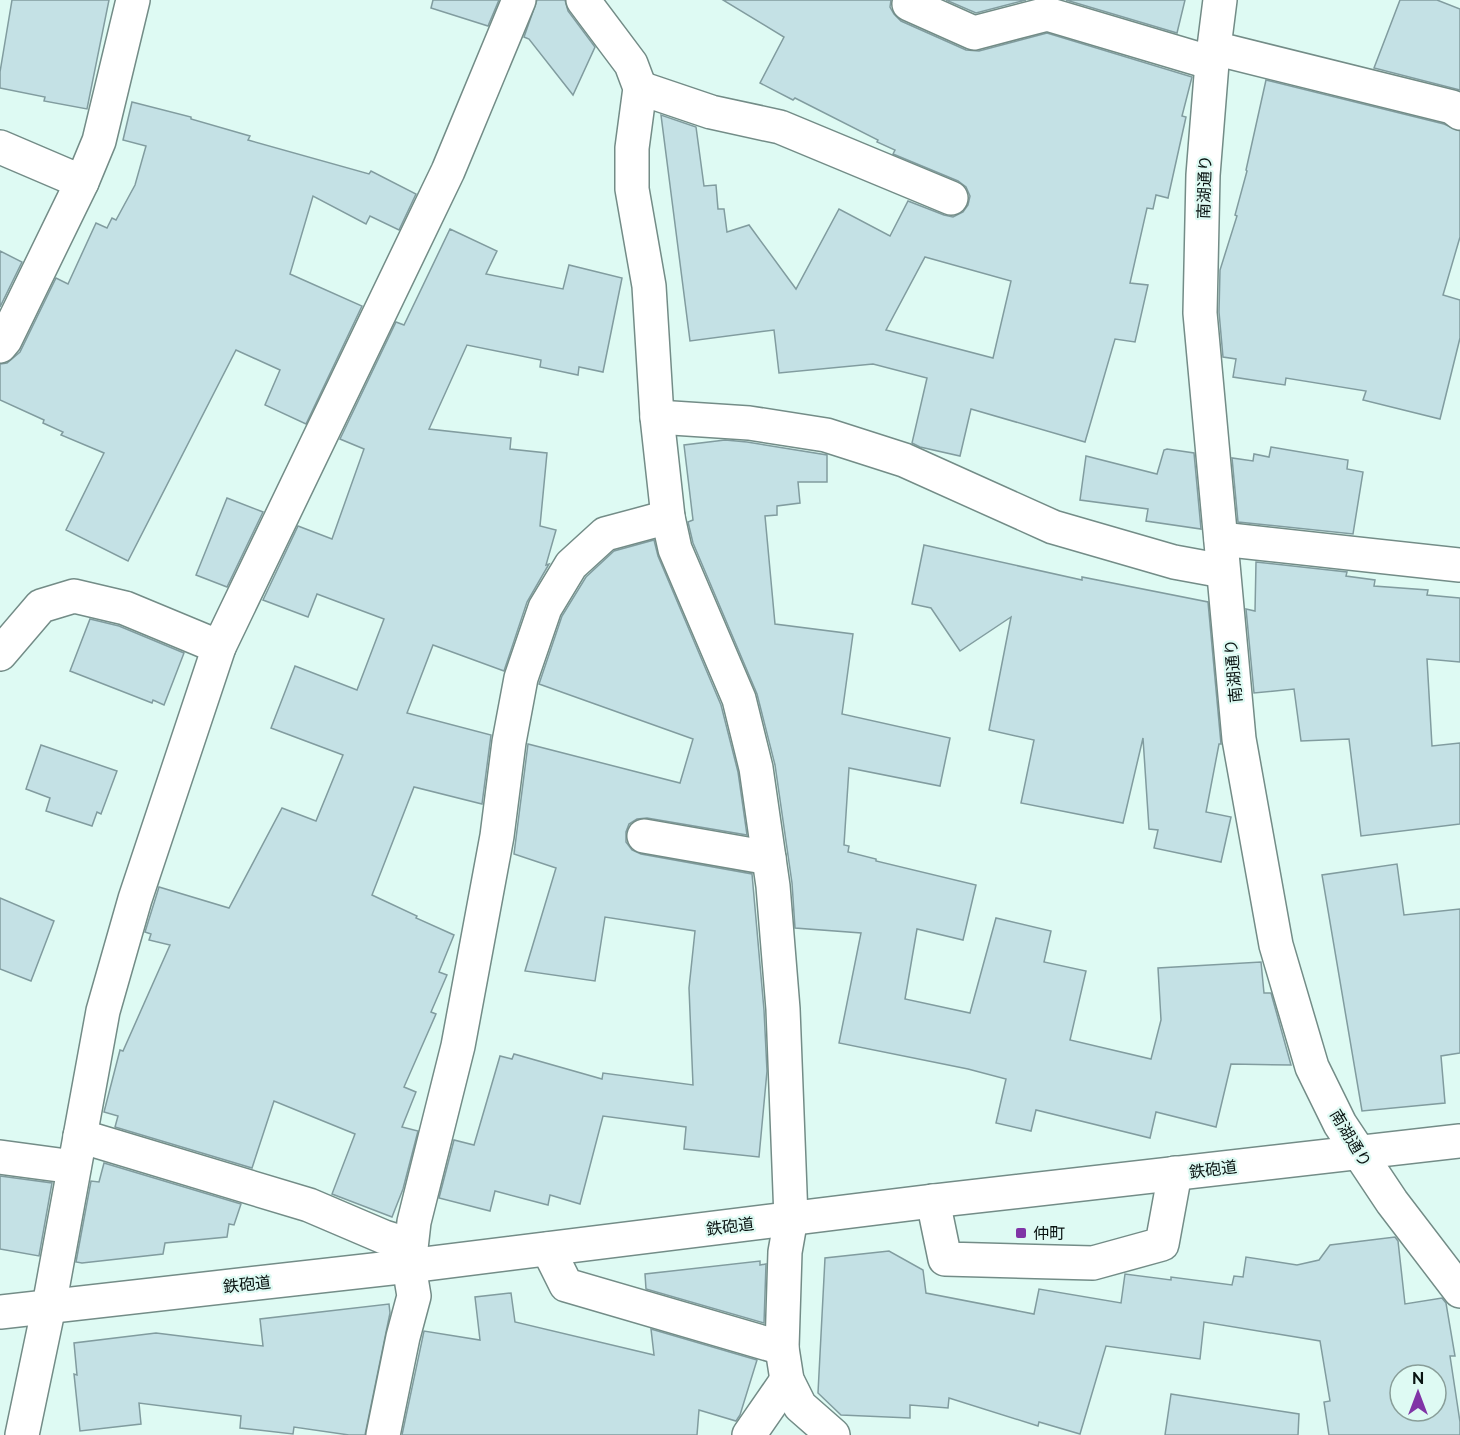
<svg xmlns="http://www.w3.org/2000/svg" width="1460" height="1435" font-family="Raleway,'Noto Sans JP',sans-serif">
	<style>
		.building { fill: #c4e1e5; stroke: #819c9f; stroke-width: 1.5; fill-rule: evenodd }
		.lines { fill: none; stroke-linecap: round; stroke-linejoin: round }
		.minor-casing { stroke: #738c87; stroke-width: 36 }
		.minor { stroke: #fff; stroke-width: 33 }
		.poi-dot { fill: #8034a6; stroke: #defaf3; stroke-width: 2 }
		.labels { text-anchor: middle; stroke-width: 4.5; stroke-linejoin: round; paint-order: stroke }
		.street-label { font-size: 16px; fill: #091311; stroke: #defaf3 }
		.poi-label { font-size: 16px; fill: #091311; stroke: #defaf3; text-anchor: start }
	</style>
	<rect width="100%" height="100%" fill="#defaf3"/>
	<g class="building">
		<polygon points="12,0 109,0 87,109 44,101 45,97 0,88 0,72"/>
		<polygon points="433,0 499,0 488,26 431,8"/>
		<polygon points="537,0 565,0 568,11 595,47 573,95 529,39 524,37"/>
		<path d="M723,0H891L890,7L894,14L901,21L966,50L979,51L1047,33L1192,77L1182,116L1186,117L1168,198L1156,195L1153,209L1147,208L1130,283L1148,285L1135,342L1115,339L1085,442L971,409L960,456L920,447L912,443L927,378L873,364L779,373L774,330L690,341L661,115L696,127L704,186L716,185L718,209H724L727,232L749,225L796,289L839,209L890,236L908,201L944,215L953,217L963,212L968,205L970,196L966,187L958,181L893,154L895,150L877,142L878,140L795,98L793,100L760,83L784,37ZM925,257L1011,281L993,358L886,330Z"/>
		<polygon points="946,0 1026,0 976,13"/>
		<polygon points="1066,0 1185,0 1177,33"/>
		<polygon points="1400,0 1437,0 1460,9 1460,90 1374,68"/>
		<polygon points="1266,80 1444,124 1460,131 1460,237 1443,295 1460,300 1460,338 1440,419 1363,400 1366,391 1286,378 1285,385 1233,377 1236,359 1223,357 1219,312 1220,270 1237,216 1235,215 1247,171 1246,170"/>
		<polygon points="132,102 191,117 191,119 250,136 248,140 369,174 371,171 416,194 399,230 370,216 366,224 313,196 290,274 362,306 306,424 265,405 280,370 236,350 128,561 66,530 104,453 61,435 63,432 43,423 44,420 0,400 0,364 7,363 20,352 56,278 68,284 96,223 107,228 112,218 116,220 135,185 146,146 123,140"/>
		<polygon points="450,229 497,251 486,274 563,289 569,265 622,278 603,372 579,367 578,375 540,367 541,360 467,345 429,429 511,438 510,449 547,453 540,526 556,530 546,565 549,564 527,602 504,671 433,645 407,713 491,735 482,804 414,787 372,895 417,916 416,918 454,935 439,972 447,975 431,1012 436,1014 404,1087 416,1092 402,1127 418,1131 403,1189 392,1217 332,1194 355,1134 274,1101 252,1168 115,1127 118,1116 104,1112 120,1050 123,1051 170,945 149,940 151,934 145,932 159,887 229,908 282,808 316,821 343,755 271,728 295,666 357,690 384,619 317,594 308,617 263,600 298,526 332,539 364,449 340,439 396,322 404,325"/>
		<polygon points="0,251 22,262 0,307"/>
		<polygon points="725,440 747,442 827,455 827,482 798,482 800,503 777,506 777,515 765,516 775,624 853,634 842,714 950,738 940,786 849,768 844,845 849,846 848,852 876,859 876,861 976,885 963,940 917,929 905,999 970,1013 996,918 1051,931 1044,962 1086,971 1070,1040 1151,1059 1161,1020 1158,968 1261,962 1264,993 1271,993 1291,1065 1231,1064 1216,1127 1156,1112 1150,1138 1036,1110 1031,1131 996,1123 1006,1079 968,1069 839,1043 861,933 795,928 792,883 775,765 757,694 693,543 688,522 693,520 684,445"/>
		<polygon points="1271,447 1348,460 1347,469 1363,472 1353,534 1238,522 1232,458 1253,461 1254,454 1269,457"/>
		<polygon points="1167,449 1194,453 1201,529 1146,521 1148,509 1080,500 1086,456 1157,474 1164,450"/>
		<polygon points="227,498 263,512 227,587 196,575"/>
		<polygon points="654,540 658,556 721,705 738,772 747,835 647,818 637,819 629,824 626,832 626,842 632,850 641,854 752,874 764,1010 767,1071 759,1157 684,1149 686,1127 603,1116 580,1204 550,1195 548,1205 495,1191 490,1211 439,1198 454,1140 474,1145 500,1056 512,1059 514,1054 602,1079 603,1073 693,1085 689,988 695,931 605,917 595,981 525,971 556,868 514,854 528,744 680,783 693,739 539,684 562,616 586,577 614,551"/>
		<polygon points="924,545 1082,580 1082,577 1208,602 1221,744 1219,744 1206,812 1231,817 1221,862 1154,848 1158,830 1149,829 1143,738 1123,823 1021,803 1034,740 989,730 1011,617 960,651 931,608 912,604"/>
		<polygon points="1256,562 1347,572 1346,576 1375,580 1374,586 1428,590 1427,595 1460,598 1460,662 1427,659 1432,746 1460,743 1460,824 1361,836 1349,739 1301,741 1294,689 1254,693 1246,609 1255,611"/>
		<polygon points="90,619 119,626 184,653 164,705 153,700 152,703 70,671"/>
		<polygon points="41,745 117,771 101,814 97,812 92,826 46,811 50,798 26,789"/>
		<polygon points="1397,864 1404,915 1460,909 1460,1053 1441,1056 1445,1103 1362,1111 1322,875"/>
		<polygon points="0,898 54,921 31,981 0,969"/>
		<polygon points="104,1163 241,1204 234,1225 229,1224 227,1237 165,1243 163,1254 82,1263 76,1262 91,1181 99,1182"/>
		<polygon points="0,1176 52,1183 39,1256 0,1249"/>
		<path d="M1395,1237L1398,1241L1405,1304L1442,1298L1446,1303L1455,1356H1450L1460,1422V1435H1329L1324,1402L1330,1401L1320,1341L1204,1322L1200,1359L1106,1346L1080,1434L1039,1422L1038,1426L949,1398L948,1408L910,1405V1418L841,1415L818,1393L825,1258L889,1251L923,1270L926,1293L1034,1314L1039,1289L1121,1303L1125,1274L1171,1280V1277L1232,1285L1234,1276L1243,1277L1246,1257L1297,1265L1319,1260L1330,1245ZM1400,1375H1436V1411H1400Z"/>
		<polygon points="760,1261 760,1265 766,1264 764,1323 646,1289 645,1274"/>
		<polygon points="511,1293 515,1322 654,1355 651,1329 757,1360 740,1415 736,1421 699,1410 697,1435 402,1435 424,1331 480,1340 475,1297"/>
		<polygon points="389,1304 390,1313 365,1435 349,1435 294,1427 293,1434 240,1428 241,1416 139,1403 141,1424 80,1431 74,1374 77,1375 74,1343 156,1333 263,1346 260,1319"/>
		<polygon points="1171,1394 1299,1414 1298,1435 1165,1435"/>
	</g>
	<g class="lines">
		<g class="minor-casing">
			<g id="minor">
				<polyline points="583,0 631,64 640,88 632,148 632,189 649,286 657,417 668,517 675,549 739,699 756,768 773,886 783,1009 791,1218 785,1252 782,1348 787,1380 800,1406 833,1435"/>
				<polyline points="1220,0 1212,63 1203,175 1200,313 1239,739 1276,945 1312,1067 1340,1124 1392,1202 1460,1291"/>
				<polyline points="909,4 974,33 1047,14 1212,63"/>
				<polyline points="1214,48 1452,107 1460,113"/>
				<polyline points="640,88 711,112 780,127 951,198"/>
				<polyline points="0,147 82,182 99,141 133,0"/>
				<polyline points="0,346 5,340 82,182"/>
				<polyline points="657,417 749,423 826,435 904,460 1053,527 1174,562 1223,571"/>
				<polyline points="1221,539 1460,565"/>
				<polyline points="0,654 41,606 74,596 125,608 219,647"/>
				<polyline points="644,836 769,858"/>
				<polyline points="80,1136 309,1205 384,1237 410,1245"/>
				<polyline points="0,1157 74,1167"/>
				<polyline points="933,1201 945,1259 1093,1263 1162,1244 1175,1173"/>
				<polyline points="548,1249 566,1285 782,1348"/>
				<polyline points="0,1312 409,1266 933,1201 1460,1141"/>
				<polyline points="22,1435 49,1306 103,1011 135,899 219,647 448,171 519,0"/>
				<polyline points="383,1435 403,1337 414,1296 409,1266 414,1222 458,1046 497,836 509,742 521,678 545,608 571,565 605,534 668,517"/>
				<polyline points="749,1435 787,1380"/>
			</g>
		</g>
		<use href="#minor" class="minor"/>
	</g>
	<rect class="poi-dot" x="1015" y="1227" width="12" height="12" rx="3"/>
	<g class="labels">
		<g class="street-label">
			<text transform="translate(1204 187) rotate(-88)" y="6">南湖通り</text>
			<text transform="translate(1233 671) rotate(-95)" y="6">南湖通り</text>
			<text transform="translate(1351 1138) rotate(59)" y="6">南湖通り</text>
			<text transform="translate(1213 1169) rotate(-7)" y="6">鉄砲道</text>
			<text transform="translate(730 1226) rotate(-7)" y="6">鉄砲道</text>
			<text transform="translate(247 1284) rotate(-6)" y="6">鉄砲道</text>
		</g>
		<g class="poi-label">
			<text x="1033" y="1239">仲町</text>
		</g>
	</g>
	<g transform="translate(1418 1393)"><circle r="28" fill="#defaf3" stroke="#899e99" stroke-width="1.5"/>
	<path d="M0-4.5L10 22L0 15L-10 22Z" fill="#8034a6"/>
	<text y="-9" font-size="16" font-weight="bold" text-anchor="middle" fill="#091311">N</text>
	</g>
</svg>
